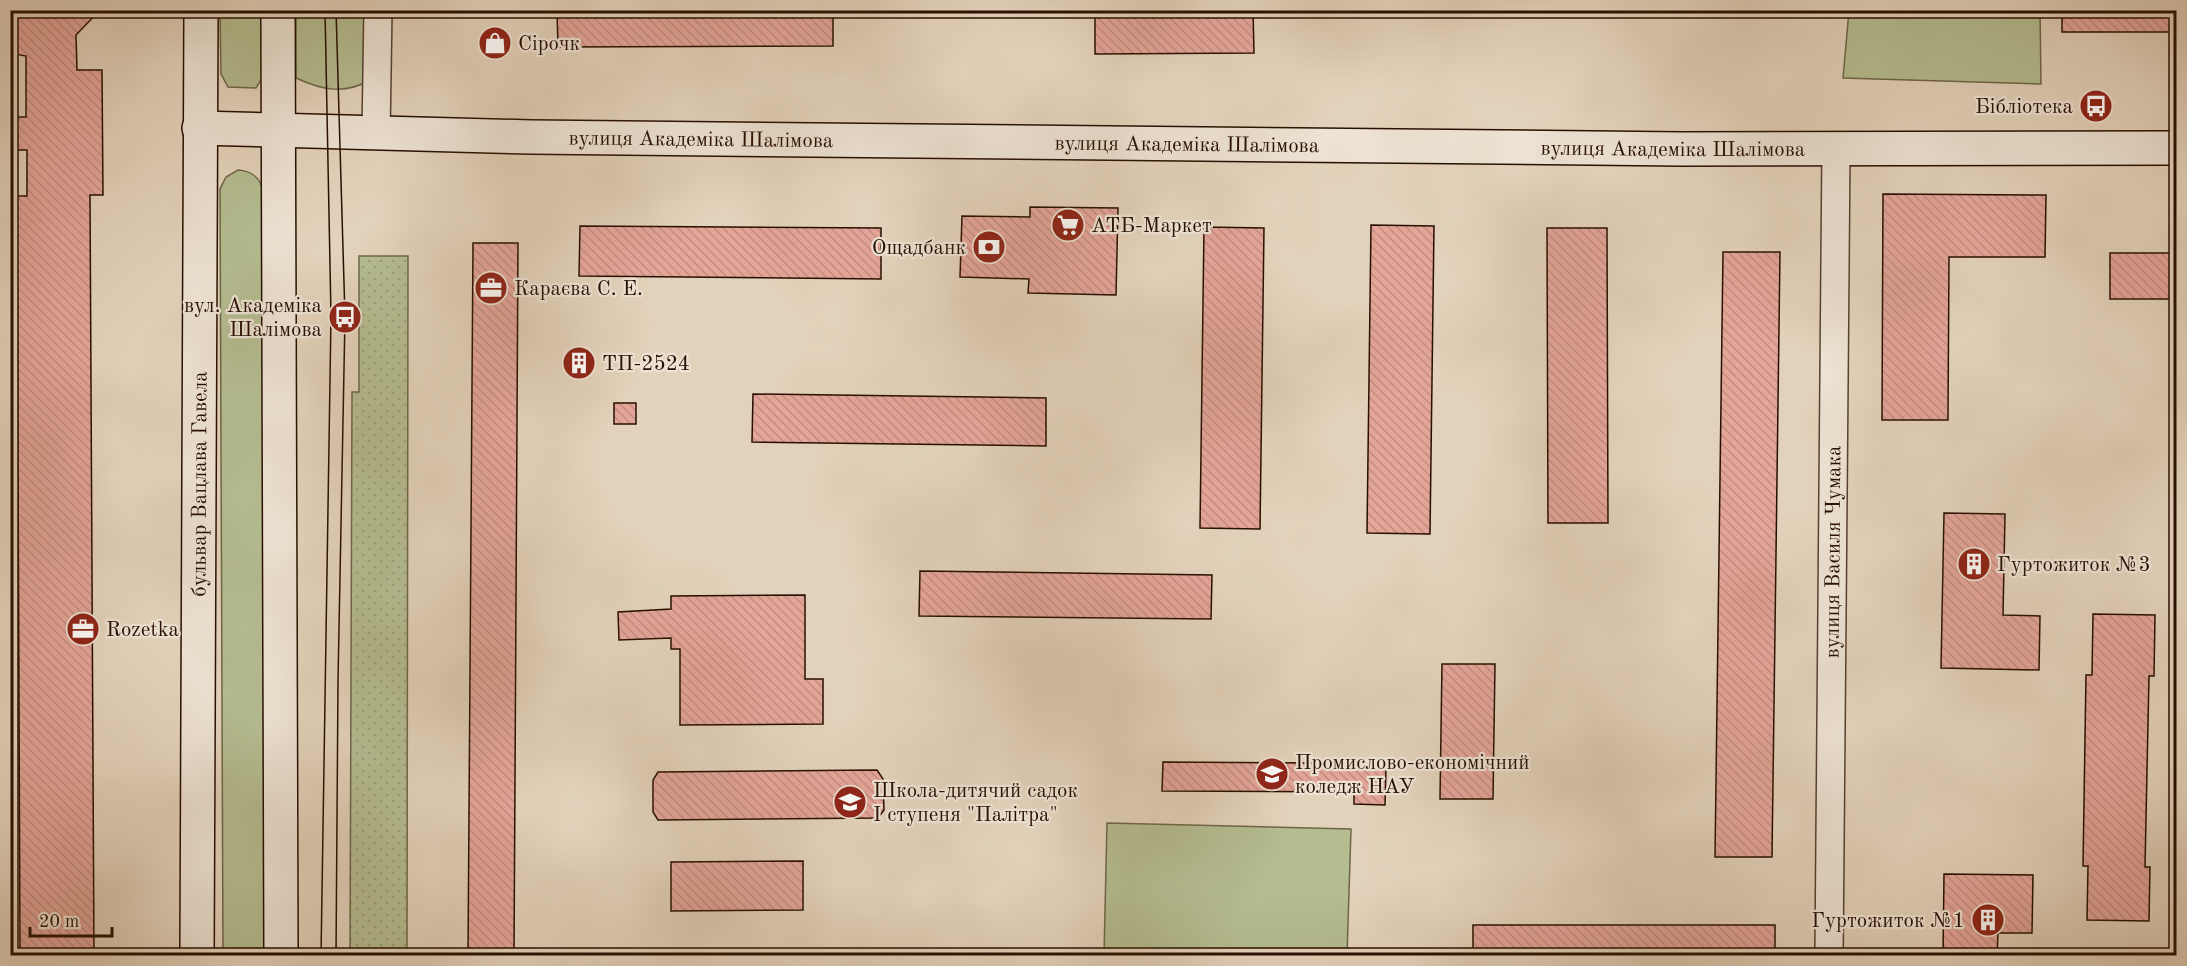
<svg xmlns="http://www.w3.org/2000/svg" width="2187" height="966" font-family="'Old Standard TT',serif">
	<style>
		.grass { fill: url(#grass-dots); stroke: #6e6648; stroke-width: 1.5 }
		.park { fill: #b4bc90; stroke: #6e6648; stroke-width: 1.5 }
		.building { fill: url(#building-back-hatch); stroke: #270f01; stroke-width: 1.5 }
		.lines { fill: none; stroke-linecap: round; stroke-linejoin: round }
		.street-casing { stroke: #564030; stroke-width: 30 }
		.secondary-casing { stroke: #270f01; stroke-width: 36 }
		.street { stroke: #ede2d3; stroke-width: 27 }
		.secondary { stroke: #ede2d3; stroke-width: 33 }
		.tram { stroke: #270f01; stroke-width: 1.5 }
		.labels { text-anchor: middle; stroke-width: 4.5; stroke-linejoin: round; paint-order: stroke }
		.poi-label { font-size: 21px; fill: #270f01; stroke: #ede2d3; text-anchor: start }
		.street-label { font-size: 21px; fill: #270f01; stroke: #ede2d3 }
	</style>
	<defs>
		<pattern id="grass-dots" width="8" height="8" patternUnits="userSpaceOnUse" patternTransform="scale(1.5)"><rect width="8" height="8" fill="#b4bc90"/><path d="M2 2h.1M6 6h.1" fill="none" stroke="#9ba07a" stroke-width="1.8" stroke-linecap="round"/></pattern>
		<pattern id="building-back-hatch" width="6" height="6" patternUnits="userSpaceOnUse" patternTransform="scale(1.5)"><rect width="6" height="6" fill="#e4a599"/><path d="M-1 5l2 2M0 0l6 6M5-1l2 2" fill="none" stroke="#c48d82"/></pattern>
	</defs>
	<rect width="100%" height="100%" fill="#e3d2bb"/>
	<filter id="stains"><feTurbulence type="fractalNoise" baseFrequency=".00333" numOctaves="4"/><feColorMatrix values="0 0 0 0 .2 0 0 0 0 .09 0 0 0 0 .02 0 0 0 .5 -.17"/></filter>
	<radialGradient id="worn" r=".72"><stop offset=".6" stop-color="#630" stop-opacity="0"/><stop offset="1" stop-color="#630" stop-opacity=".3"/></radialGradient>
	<polygon class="grass" points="359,256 408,256 407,955 350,955 352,392 359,392"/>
	<g class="park">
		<polygon points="220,11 264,11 264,75 256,88 228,87 221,74"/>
		<path d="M296,11H370V80C344,95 322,90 296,78Z"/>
		<polygon points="1849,11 2040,11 2041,84 1843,78"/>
		<path d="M238,170C252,171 260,177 263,191L273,955H223L220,189L226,177Z"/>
		<polygon points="1107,823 1351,829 1347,955 1104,955"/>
	</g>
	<g class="building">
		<polygon points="10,10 100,10 76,35 77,70 102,70 103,195 90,195 94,956 20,956 17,196 27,196 27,150 11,150 11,117 26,117 26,56 10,53"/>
		<polygon points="557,10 833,10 833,46 558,47"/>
		<polygon points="1095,10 1253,10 1254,53 1095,54"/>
		<rect x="2062" y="10" width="114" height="22"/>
		<polygon points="1883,194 2046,195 2045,257 1949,257 1948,420 1882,420"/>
		<polygon points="1030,207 1118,208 1116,295 1028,293 1029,279 960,277 962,216 1030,217"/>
		<polygon points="1371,225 1434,226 1430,534 1367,533"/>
		<polygon points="580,226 881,228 881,279 579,276"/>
		<polygon points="1204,227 1264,228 1260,529 1200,528"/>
		<polygon points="1547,228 1607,228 1608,523 1548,523"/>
		<polygon points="473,243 518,243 514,956 468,956"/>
		<polygon points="1723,252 1780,252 1772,857 1715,857"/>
		<rect x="2110" y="253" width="66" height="46"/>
		<polygon points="753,394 1046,398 1046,446 752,442"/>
		<rect x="614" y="403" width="22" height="21"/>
		<polygon points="1944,513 2005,514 2003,615 2040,616 2039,670 1941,668"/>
		<polygon points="920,571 1212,575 1211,619 919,616"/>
		<polygon points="805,595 805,679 823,679 823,724 680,725 680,649 671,649 671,638 619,640 618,612 671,609 671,596"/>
		<polygon points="2093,614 2155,615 2154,676 2149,676 2145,867 2150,867 2149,921 2087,920 2088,866 2083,866 2086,675 2092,675"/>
		<polygon points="1442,664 1495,664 1493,799 1440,799"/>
		<polygon points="1163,762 1326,763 1326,768 1386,769 1385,805 1354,804 1354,792 1162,791"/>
		<polygon points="877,770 883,779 884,810 878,818 658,820 653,812 653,780 658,772"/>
		<polygon points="803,861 803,910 671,911 671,862"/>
		<polygon points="1944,874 2033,875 2032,933 1998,933 1997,956 1943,956"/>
		<rect x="1473" y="925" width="302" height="31"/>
	</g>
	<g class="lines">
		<g class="street-casing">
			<g id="street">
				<polyline points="376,134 378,10"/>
				<path id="s1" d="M1829,956L1836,148"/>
			</g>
		</g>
		<g class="secondary-casing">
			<g id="secondary">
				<polyline points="278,10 281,956"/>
				<path id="s2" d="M199,128L531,137L1682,149L2176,148"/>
				<path id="s3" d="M197,956L201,10"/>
			</g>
		</g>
		<use href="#street" class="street"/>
		<use href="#secondary" class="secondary"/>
		<g class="tram">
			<polyline points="321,956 331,316 325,10"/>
			<polyline points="336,956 338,681 345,317 336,10"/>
		</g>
	</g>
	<defs>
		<g id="shop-disc" transform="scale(1.725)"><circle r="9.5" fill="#8f2418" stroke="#ede2d3"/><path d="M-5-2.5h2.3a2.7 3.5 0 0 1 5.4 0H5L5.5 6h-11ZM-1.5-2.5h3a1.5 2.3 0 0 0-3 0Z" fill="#fff"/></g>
		<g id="bus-disc" transform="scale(1.725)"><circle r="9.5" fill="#8f2418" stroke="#ede2d3"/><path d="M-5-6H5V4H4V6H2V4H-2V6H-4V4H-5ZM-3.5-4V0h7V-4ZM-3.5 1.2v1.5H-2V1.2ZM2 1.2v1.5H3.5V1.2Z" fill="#fff"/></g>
		<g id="supermarket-disc" transform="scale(1.725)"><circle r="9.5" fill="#8f2418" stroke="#ede2d3"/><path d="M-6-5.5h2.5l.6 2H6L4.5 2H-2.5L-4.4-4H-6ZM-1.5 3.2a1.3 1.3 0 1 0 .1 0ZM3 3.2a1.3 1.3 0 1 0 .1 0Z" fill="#fff"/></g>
		<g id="bank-disc" transform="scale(1.725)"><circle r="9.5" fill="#8f2418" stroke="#ede2d3"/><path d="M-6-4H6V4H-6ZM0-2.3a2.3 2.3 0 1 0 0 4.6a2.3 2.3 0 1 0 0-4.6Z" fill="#fff"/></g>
		<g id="office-disc" transform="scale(1.725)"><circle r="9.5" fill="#8f2418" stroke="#ede2d3"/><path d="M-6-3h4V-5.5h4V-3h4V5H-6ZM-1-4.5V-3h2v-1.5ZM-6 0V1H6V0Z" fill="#fff"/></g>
		<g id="building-disc" transform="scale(1.725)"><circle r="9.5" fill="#8f2418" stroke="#ede2d3"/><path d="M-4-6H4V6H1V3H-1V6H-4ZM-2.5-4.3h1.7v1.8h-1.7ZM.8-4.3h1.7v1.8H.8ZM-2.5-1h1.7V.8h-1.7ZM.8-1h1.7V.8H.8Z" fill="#fff"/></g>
		<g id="university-disc" transform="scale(1.725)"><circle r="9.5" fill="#8f2418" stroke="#ede2d3"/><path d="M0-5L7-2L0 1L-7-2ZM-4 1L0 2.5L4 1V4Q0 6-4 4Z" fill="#fff"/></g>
		<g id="school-disc" transform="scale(1.725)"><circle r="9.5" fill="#8f2418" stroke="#ede2d3"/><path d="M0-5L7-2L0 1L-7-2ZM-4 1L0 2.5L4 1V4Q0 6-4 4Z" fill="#fff"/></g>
	</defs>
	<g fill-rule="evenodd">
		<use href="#shop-disc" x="495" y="43"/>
		<use href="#bus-disc" x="2096" y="106"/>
		<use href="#supermarket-disc" x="1068" y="225"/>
		<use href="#bank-disc" x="989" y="247"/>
		<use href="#office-disc" x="491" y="288"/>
		<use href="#bus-disc" x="345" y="317"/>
		<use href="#building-disc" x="579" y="363"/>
		<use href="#building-disc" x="1974" y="564"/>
		<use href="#office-disc" x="83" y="629"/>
		<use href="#university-disc" x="1272" y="774"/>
		<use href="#school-disc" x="850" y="802"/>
		<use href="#building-disc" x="1988" y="920"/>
	</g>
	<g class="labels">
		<g class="poi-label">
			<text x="518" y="50">Сірочк</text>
			<text x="2073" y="113" text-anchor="end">Бібліотека</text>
			<text x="1091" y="232">АТБ-Маркет</text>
			<text x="966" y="254" text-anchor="end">Ощадбанк</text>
			<text x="514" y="295">Караєва С. Е.</text>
			<text x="322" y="312" text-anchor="end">вул. Академіка<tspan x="322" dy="24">Шалімова</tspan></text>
			<text x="602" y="370">ТП-2524</text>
			<text x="1997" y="571">Гуртожиток №3</text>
			<text x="106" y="636">Rozetka</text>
			<text x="1295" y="769">Промислово-економічний<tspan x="1295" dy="24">коледж НАУ</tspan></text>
			<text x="873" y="797">Школа-дитячий садок<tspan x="873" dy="24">І ступеня "Палітра"</tspan></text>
			<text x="1965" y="927" text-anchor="end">Гуртожиток №1</text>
		</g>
		<g class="street-label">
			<text dy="7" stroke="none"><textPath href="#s2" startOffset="502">вулиця Академіка Шалімова</textPath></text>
			<text dy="7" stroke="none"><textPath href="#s2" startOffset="988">вулиця Академіка Шалімова</textPath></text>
			<text dy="7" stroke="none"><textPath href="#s2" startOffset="1474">вулиця Академіка Шалімова</textPath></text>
			<text dy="7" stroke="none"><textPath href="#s3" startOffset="472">бульвар Вацлава Гавела</textPath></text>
			<text dy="7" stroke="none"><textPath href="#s1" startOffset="404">вулиця Василя Чумака</textPath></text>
		</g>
	</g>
	<rect width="2187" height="966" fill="none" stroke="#e3d2bb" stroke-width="36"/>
	<rect x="12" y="12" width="2163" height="942" fill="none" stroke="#270f01" stroke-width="3"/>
	<rect x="18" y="18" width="2151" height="930" fill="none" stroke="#270f01" stroke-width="1.5"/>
	<path d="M30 927v9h82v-9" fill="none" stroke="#270f01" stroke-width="3"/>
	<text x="39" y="927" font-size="18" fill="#270f01" stroke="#ede2d3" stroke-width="4.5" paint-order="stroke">20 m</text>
	<rect width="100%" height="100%" filter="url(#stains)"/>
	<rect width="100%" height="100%" fill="url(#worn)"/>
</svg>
